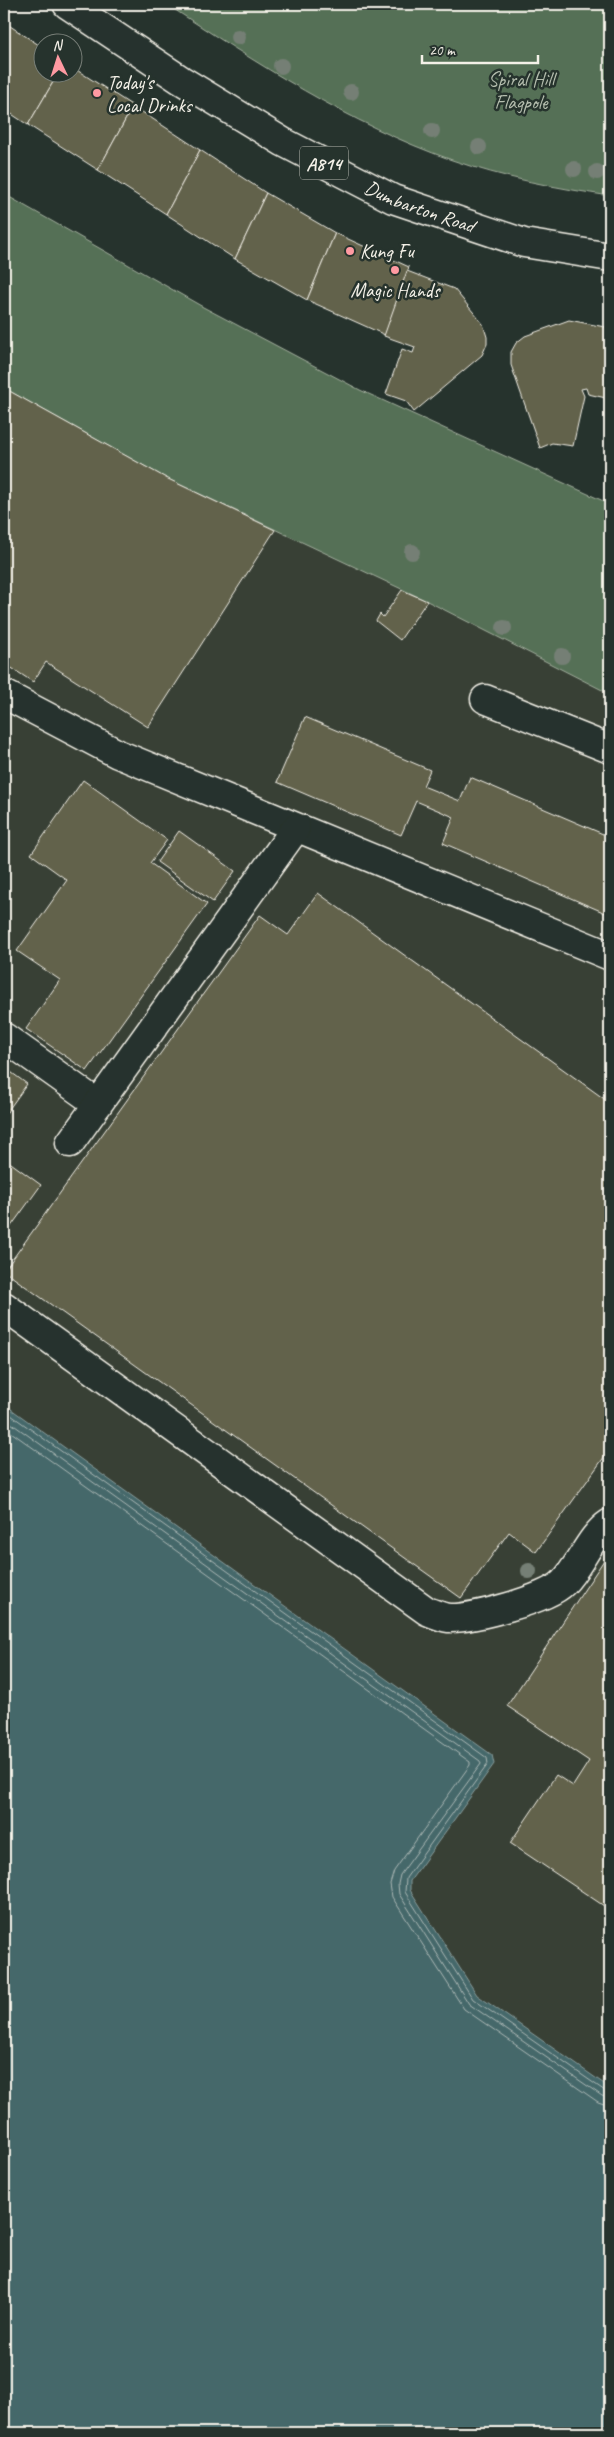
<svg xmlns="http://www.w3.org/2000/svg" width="614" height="2437" font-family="Caveat,sans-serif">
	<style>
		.built { fill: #384136 }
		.green { fill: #557056; stroke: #a4b09f }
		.water { fill: #44676b; stroke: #8a9e9d }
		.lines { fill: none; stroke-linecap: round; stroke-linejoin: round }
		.shore { stroke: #aebab6; stroke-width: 1 }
		.building { fill: #62624c; stroke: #f4f1e8 }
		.minor-casing { stroke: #f4f1e8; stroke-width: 31 }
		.major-casing { stroke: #f4f1e8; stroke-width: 31 }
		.minor { stroke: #26332d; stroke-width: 28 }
		.major { stroke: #26332d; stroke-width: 28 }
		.tree { fill: #747f74 }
		.poi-dot { fill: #ff9aa2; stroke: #26332d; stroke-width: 2 }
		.labels { text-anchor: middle; stroke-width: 5; stroke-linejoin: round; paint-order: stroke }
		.shield { fill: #26332d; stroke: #b6b8b0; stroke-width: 1 }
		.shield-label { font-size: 19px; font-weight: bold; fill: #f4f1e8 }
		.park-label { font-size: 20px; fill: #b4bdae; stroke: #26332d }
		.poi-label { font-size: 20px; fill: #f4f1e8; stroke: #26332d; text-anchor: start }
		.street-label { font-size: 20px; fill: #f4f1e8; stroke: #26332d }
	</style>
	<rect width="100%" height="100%" fill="#26332d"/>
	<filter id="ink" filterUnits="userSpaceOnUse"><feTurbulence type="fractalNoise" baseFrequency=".02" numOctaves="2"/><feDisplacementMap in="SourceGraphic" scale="10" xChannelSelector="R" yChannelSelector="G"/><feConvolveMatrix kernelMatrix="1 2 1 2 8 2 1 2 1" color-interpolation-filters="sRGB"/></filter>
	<g filter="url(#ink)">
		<polygon class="built" points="4,388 166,478 427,601 610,694 610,2088 477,1995 410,1890 410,1881 492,1755 4,1404"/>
		<g class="green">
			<path d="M166,4H610V196C557,188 503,178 452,160C349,124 257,63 166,4Z"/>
			<polygon points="4,194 203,307 360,390 610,504 610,694 427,601 166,478 4,388"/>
		</g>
		<polygon class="water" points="4,1404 492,1755 494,1764 410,1881 410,1890 477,1995 610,2088 610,2433 4,2433"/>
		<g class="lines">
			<g class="shore">
				<polyline points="4,1410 487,1758 488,1764 406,1878 405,1892 473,1999 605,2091 610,2092"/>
				<polyline points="4,1418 480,1761 481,1764 400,1875 398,1884 399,1894 469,2004 602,2096 610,2098"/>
				<polyline points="4,1427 470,1762 470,1765 394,1871 390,1884 392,1897 464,2009 598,2102 610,2106"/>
			</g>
		</g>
		<g class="building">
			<polygon points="4,22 42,47 42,72 59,72 28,125 4,109"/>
			<polygon points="72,67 133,106 98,170 28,125 59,72 72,72"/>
			<polygon points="133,106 200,150 166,214 98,170"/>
			<polygon points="200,150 266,193 235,259 166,214"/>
			<polygon points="266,193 335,233 307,300 235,259"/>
			<polygon points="335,233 409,267 385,335 307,300"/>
			<polygon points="407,271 454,289 483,324 487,337 487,344 482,355 414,412 406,401 386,394 402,349 413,353 415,347 384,336"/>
			<polygon points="569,320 610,328 610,376 606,398 588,394 586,388 581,389 584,396 573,446 552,443 540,448 511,365 511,352 516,343 525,336"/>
			<polygon points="610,376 610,402 605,401"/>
			<polygon points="4,388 166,478 275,530 148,727 46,662 33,682 4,663"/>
			<polygon points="402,590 427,601 400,640 376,621 380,614 383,617"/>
			<polygon points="305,717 430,770 423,786 460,801 470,777 610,837 610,915 443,843 454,817 416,801 401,835 277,782"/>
			<polygon points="83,780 167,840 150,863 207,904 87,1071 26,1029 60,980 17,951 67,880 31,854"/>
			<polygon points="179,831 235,871 213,902 157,862"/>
			<polygon points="318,893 610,1103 610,1449 536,1552 509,1532 461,1598 4,1271 260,915 288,935"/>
			<polygon points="4,1067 27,1084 4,1116"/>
			<polygon points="4,1158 41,1185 4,1236"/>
			<polygon points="610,1551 610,1910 510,1843 556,1775 573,1786 589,1761 507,1706"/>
		</g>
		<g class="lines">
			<g class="minor-casing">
				<g id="minor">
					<polyline points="4,694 118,754 610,956"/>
					<polyline points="485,699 610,749"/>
					<polyline points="4,1037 98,1104"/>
					<polyline points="70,1143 296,828"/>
					<path d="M4,1306L427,1611C435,1614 441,1617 449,1618C472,1619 547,1599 563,1583C580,1566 590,1536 610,1523"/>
				</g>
			</g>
			<g class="major-casing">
				<g id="major">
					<path id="s1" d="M67,4L181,80L283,142L393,199L524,243L610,257"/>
				</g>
			</g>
			<use href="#minor" class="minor"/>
			<use href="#major" class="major"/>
		</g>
		<g class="tree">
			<circle cx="238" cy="37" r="8"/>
			<circle cx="281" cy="66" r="8"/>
			<circle cx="351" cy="92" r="8"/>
			<circle cx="432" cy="131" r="8"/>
			<circle cx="479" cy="147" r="8"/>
			<circle cx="574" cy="169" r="8"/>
			<circle cx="597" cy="172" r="8"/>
			<circle cx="412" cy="552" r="8"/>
			<circle cx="504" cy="628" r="8"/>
			<circle cx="562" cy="656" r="8"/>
			<circle cx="529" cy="1571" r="8"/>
		</g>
	</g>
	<g class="poi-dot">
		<circle cx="97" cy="93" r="5"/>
		<circle cx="350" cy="251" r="5"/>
		<circle cx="395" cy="270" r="5"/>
	</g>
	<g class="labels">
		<rect class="shield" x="300" y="146.5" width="48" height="33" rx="4"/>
		<g class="shield-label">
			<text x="324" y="170">A814</text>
		</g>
		<g class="park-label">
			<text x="521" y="86">Spiral Hill<tspan x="521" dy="23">Flagpole</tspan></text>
		</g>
		<g class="poi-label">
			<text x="107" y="89">Today's<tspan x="107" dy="23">Local Drinks</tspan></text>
			<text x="360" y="258">Kung Fu</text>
			<text x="395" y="297" text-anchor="middle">Magic Hands</text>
		</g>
		<g class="street-label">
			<text dy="7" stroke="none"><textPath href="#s1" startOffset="408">Dumbarton Road</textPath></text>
		</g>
	</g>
	<rect width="614" height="2437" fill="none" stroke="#26332d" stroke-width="20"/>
	<rect x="10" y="10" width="594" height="2417" fill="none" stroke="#f4f1e8" stroke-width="2" filter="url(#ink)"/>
	<g transform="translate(58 58) rotate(356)"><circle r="24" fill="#26332d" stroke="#787f78"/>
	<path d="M0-4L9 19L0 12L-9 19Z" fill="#ff9aa2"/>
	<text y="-8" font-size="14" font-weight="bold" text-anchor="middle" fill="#f4f1e8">N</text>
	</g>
	<path d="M422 55v8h116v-8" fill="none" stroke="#f4f1e8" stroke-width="2.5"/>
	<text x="429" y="55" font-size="15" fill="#f4f1e8" stroke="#26332d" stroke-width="4" paint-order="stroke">20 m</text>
</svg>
